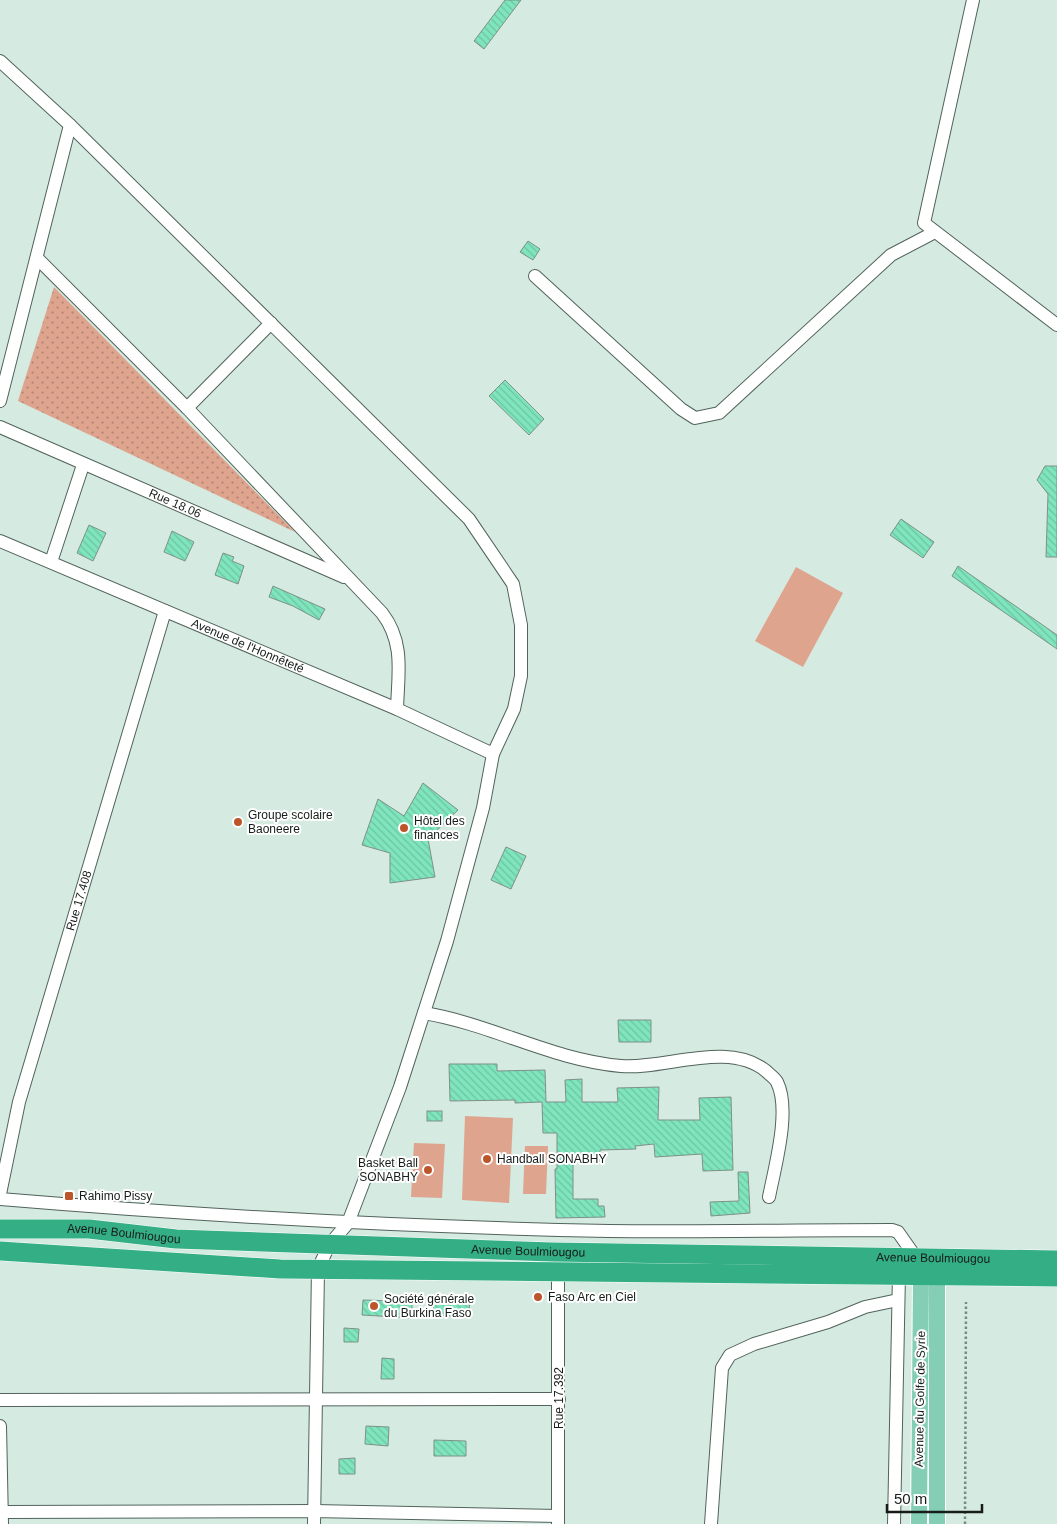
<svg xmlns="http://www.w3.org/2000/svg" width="1057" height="1524" font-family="Arial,sans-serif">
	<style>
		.park { fill: url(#park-dots) }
		.pitch { fill: #dea48e }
		.building { fill: url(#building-back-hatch); stroke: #7e9188 }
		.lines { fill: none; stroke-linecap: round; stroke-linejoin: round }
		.minor-casing { stroke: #51635b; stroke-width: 14 }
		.major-casing { stroke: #fff; stroke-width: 18 }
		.highway-casing { stroke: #fff; stroke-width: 20 }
		.path { stroke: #7a8982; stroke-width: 2.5; stroke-dasharray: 2.5 2.5; stroke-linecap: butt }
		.minor { stroke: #fff; stroke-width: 12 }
		.major { stroke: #85ceb6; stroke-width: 16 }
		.highway { stroke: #34ae85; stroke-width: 19 }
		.poi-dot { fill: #bc552a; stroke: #fff; stroke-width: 2 }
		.labels { text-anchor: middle; stroke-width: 4; stroke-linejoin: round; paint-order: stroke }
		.street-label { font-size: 12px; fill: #151c19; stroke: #fff }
		.poi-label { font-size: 12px; fill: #151c19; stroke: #fff; text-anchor: start }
	</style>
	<defs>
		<pattern id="park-dots" width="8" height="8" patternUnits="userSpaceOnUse" patternTransform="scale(1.25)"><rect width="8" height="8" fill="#dea48e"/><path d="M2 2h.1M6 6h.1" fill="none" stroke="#b38573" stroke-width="1.8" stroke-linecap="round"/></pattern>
		<pattern id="building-back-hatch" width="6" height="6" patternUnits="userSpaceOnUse" patternTransform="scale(1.25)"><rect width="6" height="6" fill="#7fe5bd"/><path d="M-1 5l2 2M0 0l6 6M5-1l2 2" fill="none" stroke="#6dc4a2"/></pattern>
	</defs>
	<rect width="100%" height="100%" fill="#d5eae0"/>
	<polygon class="park" points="54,287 295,532 18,401"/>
	<g class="pitch">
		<polygon points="796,567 843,593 803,667 755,641"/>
		<polygon points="465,1116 513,1118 509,1203 462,1200"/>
		<polygon points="414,1143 445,1144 442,1198 411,1197"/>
		<polygon points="525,1146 548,1146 546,1194 523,1194"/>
	</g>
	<g class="building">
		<polygon points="505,0 521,0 484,49 474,41"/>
		<polygon points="528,241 540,249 533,260 520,252"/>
		<polygon points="505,380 544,419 529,435 489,396"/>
		<polygon points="1045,466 1057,466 1057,557 1046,557 1048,494 1037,480"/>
		<polygon points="901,519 934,542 923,558 890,535"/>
		<polygon points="89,525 106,533 93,561 77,553"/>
		<polygon points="172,531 194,542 185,561 164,552"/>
		<polygon points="223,553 234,557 232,561 244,566 238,584 215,575"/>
		<polygon points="958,566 1057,635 1057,649 952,576"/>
		<polygon points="273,586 325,609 319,620 293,606 269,597"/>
		<polygon points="423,783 458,810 428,839 435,877 390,883 390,853 362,845 378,799 404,816"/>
		<polygon points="506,847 526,856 511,889 491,880"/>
		<polygon points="618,1020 651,1020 651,1042 619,1042"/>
		<polygon points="449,1064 497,1064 497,1071 545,1070 546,1102 566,1102 565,1080 582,1079 582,1102 618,1102 617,1088 659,1087 658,1120 700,1120 699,1098 731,1097 733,1170 703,1171 702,1154 655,1157 654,1144 635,1146 636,1149 600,1150 600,1161 573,1161 573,1199 598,1199 598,1206 604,1206 605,1217 556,1218 555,1169 557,1169 557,1133 543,1133 542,1102 515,1103 515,1100 450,1101"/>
		<rect x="427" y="1111" width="15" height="10"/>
		<polygon points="738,1172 748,1172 750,1213 711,1216 710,1202 739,1201"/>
		<polygon points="434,1295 470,1296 469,1317 433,1315"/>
		<polygon points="397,1298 412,1299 412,1318 362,1315 363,1300 397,1301"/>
		<polygon points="344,1328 359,1329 358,1342 344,1342"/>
		<polygon points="382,1358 394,1359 394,1379 381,1379"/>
		<polygon points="366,1426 389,1427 388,1446 365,1444"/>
		<polygon points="434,1440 466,1441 466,1456 434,1456"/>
		<polygon points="355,1458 355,1474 339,1474 339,1459"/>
	</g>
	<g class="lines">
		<g class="minor-casing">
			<g id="minor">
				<polyline points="973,0 924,223 1057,325"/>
				<polyline points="0,61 70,125 469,519 513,584 521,625 521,676 514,709 493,754 483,808 447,941 400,1087 348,1223 329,1245 318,1269 314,1524"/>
				<path d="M37,258L187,408L382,613C405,643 398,674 397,709"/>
				<polyline points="535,276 681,409 695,418 719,413 891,255 935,232"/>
				<polyline points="0,401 70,125"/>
				<polyline points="187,408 271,323"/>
				<path id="s1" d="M0,427L344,577"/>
				<path id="s2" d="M0,541L397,709L493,754"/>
				<polyline points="51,562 83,465"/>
				<path d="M424,1013C491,1024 552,1060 621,1066C664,1070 728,1040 766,1071C769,1074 775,1078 777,1082C791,1110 775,1166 769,1197"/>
				<path id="s3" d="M0,1194L19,1102L165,611"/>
				<path d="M0,1199C203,1216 406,1227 609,1231C703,1232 798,1230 892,1230L898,1232L917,1259"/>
				<polyline points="558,1273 558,1524"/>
				<polyline points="0,1400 559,1399"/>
				<polyline points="0,1426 2,1524"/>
				<polyline points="2,1512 314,1511 558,1516"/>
				<polyline points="711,1524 722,1368 730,1355 754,1344 828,1322 865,1307 898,1300"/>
				<polyline points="894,1524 899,1274"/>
			</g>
		</g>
		<g class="major-casing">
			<g id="major">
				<polyline points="918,1264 921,1274 919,1524"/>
				<polyline points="937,1524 937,1264"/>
			</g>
		</g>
		<g class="highway-casing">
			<g id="highway">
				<path id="s4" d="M0,1229H89L176,1239L552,1252L1057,1260"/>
				<polyline points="0,1251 280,1269 1057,1277"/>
			</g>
		</g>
		<polyline class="path" points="965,1524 966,1302"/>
		<use href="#minor" class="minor"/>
		<use href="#major" class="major"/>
		<use href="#highway" class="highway"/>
	</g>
	<g class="poi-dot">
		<circle cx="238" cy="822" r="5"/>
		<circle cx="404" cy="828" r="5"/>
		<circle cx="487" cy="1159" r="5"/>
		<circle cx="428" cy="1170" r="5"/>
		<rect x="64" y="1191" width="10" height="10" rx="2.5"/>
		<circle cx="538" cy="1297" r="5"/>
		<circle cx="374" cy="1306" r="5"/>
	</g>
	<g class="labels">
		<g class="street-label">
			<text dy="4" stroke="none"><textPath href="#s1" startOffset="191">Rue 18.06</textPath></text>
			<text dy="4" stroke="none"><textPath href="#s2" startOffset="269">Avenue de l'Honnêteté</textPath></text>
			<text dy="4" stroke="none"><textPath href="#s3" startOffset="304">Rue 17.408</textPath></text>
			<text dy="4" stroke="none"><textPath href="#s4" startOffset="124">Avenue Boulmiougou</textPath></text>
			<text dy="4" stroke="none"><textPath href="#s4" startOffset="529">Avenue Boulmiougou</textPath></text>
			<text dy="4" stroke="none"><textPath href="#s4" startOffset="934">Avenue Boulmiougou</textPath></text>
			<text transform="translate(559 1398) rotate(-90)" y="4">Rue 17.392</text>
			<text transform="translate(920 1399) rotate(-89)" y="4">Avenue du Golfe de Syrie</text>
		</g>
		<g class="poi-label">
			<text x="248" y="819">Groupe scolaire<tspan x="248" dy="14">Baoneere</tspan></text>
			<text x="414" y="825">Hôtel des<tspan x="414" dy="14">finances</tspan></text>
			<text x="497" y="1163">Handball SONABHY</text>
			<text x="418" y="1167" text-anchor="end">Basket Ball<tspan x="418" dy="14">SONABHY</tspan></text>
			<text x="79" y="1200">Rahimo Pissy</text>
			<text x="548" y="1301">Faso Arc en Ciel</text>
			<text x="384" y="1303">Société générale<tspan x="384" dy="14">du Burkina Faso</tspan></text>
		</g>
	</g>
	<path d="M887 1504v8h95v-8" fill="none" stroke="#151c19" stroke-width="2.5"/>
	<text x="894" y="1504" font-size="15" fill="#151c19" stroke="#ffffff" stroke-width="4" paint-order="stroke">50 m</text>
</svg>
